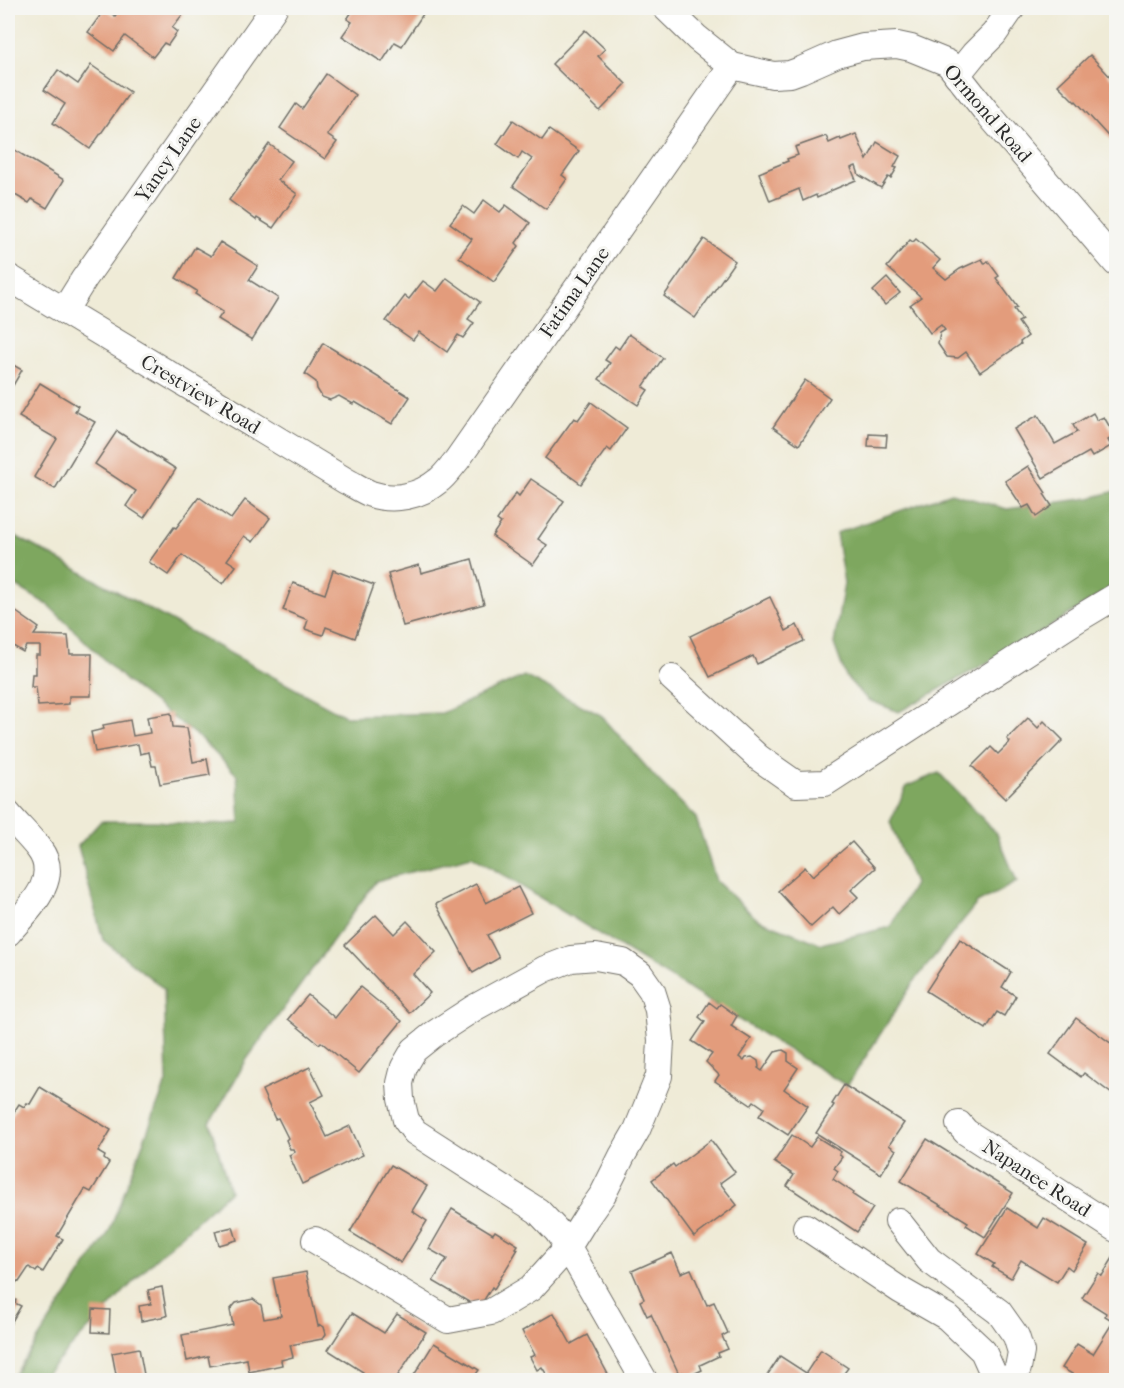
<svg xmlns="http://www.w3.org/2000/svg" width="1124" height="1388" font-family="'IM FELL French Canon',serif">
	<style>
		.forest { fill: #7ea75f; stroke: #546945; stroke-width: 1.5 }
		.building { fill: #e39c7c }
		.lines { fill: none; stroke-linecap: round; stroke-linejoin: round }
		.minor-casing { stroke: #706e67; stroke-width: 28 }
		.minor { stroke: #fff; stroke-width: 26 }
		.labels { text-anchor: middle; stroke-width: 6; stroke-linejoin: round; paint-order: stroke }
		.street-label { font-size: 20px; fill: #2b2b2b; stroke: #f6f6f2 }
	</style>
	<rect width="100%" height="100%" fill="#f6f6f2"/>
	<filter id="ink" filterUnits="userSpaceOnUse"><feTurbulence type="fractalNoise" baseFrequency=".0167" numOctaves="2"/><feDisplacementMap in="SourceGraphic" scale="12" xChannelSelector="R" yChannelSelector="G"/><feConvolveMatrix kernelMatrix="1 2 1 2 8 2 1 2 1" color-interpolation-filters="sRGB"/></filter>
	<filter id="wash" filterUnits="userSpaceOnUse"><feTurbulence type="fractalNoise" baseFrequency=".008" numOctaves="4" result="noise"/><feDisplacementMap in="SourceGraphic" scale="24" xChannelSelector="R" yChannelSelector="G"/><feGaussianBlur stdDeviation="1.35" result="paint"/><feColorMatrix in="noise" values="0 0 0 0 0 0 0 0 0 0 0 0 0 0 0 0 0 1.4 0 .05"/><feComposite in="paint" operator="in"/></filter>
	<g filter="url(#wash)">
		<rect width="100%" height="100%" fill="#efebd7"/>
		<g class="forest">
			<polygon points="1116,491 1116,585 1033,637 899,712 868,700 846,677 834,644 844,583 836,533 951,493 1007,509 1090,498"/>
			<polygon points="8,532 345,716 442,713 524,676 601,715 657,779 696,818 716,881 757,919 821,944 890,927 914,884 890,822 907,786 939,773 997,834 1017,882 977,903 913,983 847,1086 472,856 376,881 247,1059 210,1123 230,1191 154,1260 40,1380 11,1380 109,1232 167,1080 164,989 103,940 78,846 101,821 156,821 204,825 240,823 237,775 202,740 127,682 48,605 8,581"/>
		</g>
		<g id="blocks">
			<g class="building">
				<polygon points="121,8 136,8 138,9 139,8 174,8 183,14 172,28 177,32 168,45 164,43 153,57 125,36 114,51 88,32 105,9 115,16"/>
				<polygon points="363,8 427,8 402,46 395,42 382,62 342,36 352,22 347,19 354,9 359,12"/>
				<polygon points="585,30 605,49 598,56 626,84 600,111 552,64"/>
				<polygon points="1090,55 1115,82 1116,81 1116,145 1076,101 1075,102 1058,85"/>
				<polygon points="91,65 130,92 90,149 53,123 65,104 44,90 58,70 78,84"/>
				<polygon points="326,74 355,95 327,135 337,142 325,159 280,128 296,104 302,109"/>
				<polygon points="513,120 542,140 549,130 579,151 562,175 567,179 546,209 513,186 532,159 522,152 518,159 497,144"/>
				<polygon points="856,134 867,160 877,142 900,156 894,167 897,168 891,178 888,177 881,188 859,175 856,166 851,168 856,180 830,191 830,192 817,198 816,195 803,201 799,189 770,201 759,173 788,161 787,159 798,155 795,147 826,136 829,143 840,138 841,140"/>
				<polygon points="269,144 292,161 278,180 297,194 273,228 257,218 256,220 229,200"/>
				<polygon points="8,146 64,180 47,208 32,199 29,203 8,191"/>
				<polygon points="484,200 500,212 506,205 530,223 516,243 519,246 494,282 459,257 472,239 450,223 463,206 474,214"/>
				<polygon points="704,239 735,261 695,318 664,296"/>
				<polygon points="916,239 940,260 933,268 946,279 960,269 982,259 985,264 988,261 999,276 996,278 1017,307 1014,309 1022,320 1018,322 1028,336 1020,342 1021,344 980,372 966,352 958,358 947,357 938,344 940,333 945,330 941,325 930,333 910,305 921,297 887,267 910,240 913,242"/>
				<polygon points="220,242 258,266 249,280 278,298 252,340 218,319 223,312 195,294 197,291 176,278 195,247 211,256"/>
				<polygon points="447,278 480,302 468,319 474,323 463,338 458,335 447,352 419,332 413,340 386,321 405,296 409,299 423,281 437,291"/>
				<polygon points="887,278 900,293 885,305 873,291"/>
				<polygon points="629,334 663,358 643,387 648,390 638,405 599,379 610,363 605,360 615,346 619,349"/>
				<polygon points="323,343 410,397 392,424 355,402 353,404 339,396 330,400 322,397 317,389 316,382 305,374"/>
				<polygon points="8,362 22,370 8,394"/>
				<polygon points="805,380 830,398 799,445 773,427"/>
				<polygon points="40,383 78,406 75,411 95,422 55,489 34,477 57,439 19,417"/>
				<polygon points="591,402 627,428 611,451 607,448 581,484 545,458 574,418 578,420"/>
				<polygon points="1093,413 1097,420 1104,417 1115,436 1108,440 1111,446 1092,457 1089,452 1043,478 1014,429 1038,415 1055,444 1077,432 1073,425"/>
				<polygon points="117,431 176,469 144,518 126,506 136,491 95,464"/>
				<polygon points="869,434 887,435 886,447 868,446"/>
				<polygon points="1028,466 1046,493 1044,494 1052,506 1036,517 1029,505 1023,508 1005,481"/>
				<polygon points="531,479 564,501 538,539 547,545 533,565 492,536 501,523 497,520 516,493 519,496"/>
				<polygon points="199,497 231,519 245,500 270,518 253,542 244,536 227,560 236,566 223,584 182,555 168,575 149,562 174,527 176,528"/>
				<polygon points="472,559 484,604 403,626 388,574 419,565 421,573"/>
				<polygon points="333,570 374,585 355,638 326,627 323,635 305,629 308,620 283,610 293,583 325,594"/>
				<polygon points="770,597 786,631 797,625 804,641 757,664 753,656 710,677 690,636"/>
				<polygon points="15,611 39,628 34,635 68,636 70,654 92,654 91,696 69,696 69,704 38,706 36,687 31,687 32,674 36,674 36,655 40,655 40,646 26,646 23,652 8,643 8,613 12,615"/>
				<polygon points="171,713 173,727 187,728 193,762 207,759 210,775 160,784 156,766 152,766 149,752 140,754 138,744 95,752 91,732 104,729 103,725 130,720 133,736 150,733 147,717"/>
				<polygon points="1028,718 1038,728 1044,721 1063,740 1005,799 972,766 991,747 998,754 1010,742 1007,739"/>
				<polygon points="852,842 875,868 851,890 858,897 839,914 833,907 811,927 778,891 805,867 813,876"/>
				<polygon points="476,884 486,903 518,887 531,913 487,935 499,958 473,973 436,904"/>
				<polygon points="376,915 394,934 407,921 436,952 413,974 430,993 409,1013 345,945"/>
				<polygon points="960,939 1011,972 1002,987 1016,996 1004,1016 997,1012 986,1029 926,991"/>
				<polygon points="360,987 402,1021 359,1073 321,1042 319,1044 288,1019 308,995 335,1018"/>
				<polygon points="709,1002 717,1008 720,1004 737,1016 731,1026 751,1039 739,1057 744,1061 746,1058 752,1057 758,1061 759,1067 758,1068 762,1071 775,1052 783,1050 788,1053 788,1061 798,1068 784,1089 808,1106 788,1135 759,1116 764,1108 754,1101 751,1105 715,1081 719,1075 706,1062 712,1054 692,1041 705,1022 699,1017"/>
				<polygon points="1076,1018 1116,1047 1116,1097 1084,1073 1081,1077 1050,1054"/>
				<polygon points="310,1067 324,1095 310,1102 327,1137 350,1126 363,1155 302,1184 289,1155 295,1152 293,1149 290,1149 286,1140 288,1138 278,1118 275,1119 262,1090"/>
				<polygon points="844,1085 904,1123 889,1145 896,1150 881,1174 816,1133 834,1105 832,1104"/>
				<polygon points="40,1087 111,1130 98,1152 105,1156 104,1159 109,1163 91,1192 85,1189 57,1236 63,1239 43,1272 38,1269 36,1272 29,1267 19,1282 17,1281 9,1295 16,1300 15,1303 21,1306 8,1328 8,1117 12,1115 19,1104 24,1107 27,1103 30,1104"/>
				<polygon points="792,1135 810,1147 817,1137 841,1152 839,1154 842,1157 834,1168 838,1171 833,1179 854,1193 853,1195 873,1208 857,1232 787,1186 794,1175 774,1162"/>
				<polygon points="927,1139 1013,1193 985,1237 966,1225 968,1222 901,1181"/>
				<polygon points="711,1140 735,1172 720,1183 737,1205 694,1237 652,1180 673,1164 675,1167"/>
				<polygon points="391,1165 427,1186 412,1211 427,1221 401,1263 350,1232"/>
				<polygon points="1007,1208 1038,1228 1044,1218 1088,1245 1072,1270 1067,1266 1057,1282 1021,1260 1011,1278 992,1267 994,1264 978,1254"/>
				<polygon points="452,1209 493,1234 495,1231 518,1245 516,1248 518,1249 494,1289 492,1287 479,1308 433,1281 447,1259 429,1249"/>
				<polygon points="233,1227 237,1240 219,1245 215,1231"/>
				<polygon points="672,1253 681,1273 691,1269 707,1305 714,1302 728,1333 722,1336 728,1349 718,1353 719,1356 700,1365 702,1370 685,1378 682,1372 679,1374 651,1314 647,1316 640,1301 644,1299 632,1271"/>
				<polygon points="1116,1253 1116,1323 1105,1316 1106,1313 1082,1298 1098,1273 1102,1276"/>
				<polygon points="306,1272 318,1326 321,1325 324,1327 326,1334 322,1339 290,1345 293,1357 281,1360 282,1365 249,1372 247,1359 210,1366 208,1356 187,1361 182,1335 233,1325 230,1310 236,1303 253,1299 261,1305 264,1319 281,1316 273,1278"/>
				<polygon points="162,1287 167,1316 141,1321 139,1306 151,1304 148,1290"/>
				<polygon points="93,1309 110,1310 109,1333 92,1332"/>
				<polygon points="352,1313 384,1333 397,1314 426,1332 395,1380 364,1380 360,1378 363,1372 328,1350"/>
				<polygon points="554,1313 571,1344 587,1335 611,1380 550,1380 542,1367 537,1370 530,1357 535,1355 522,1331"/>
				<polygon points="1111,1325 1116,1329 1116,1380 1082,1380 1062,1368 1077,1344 1093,1354"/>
				<polygon points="434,1343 479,1370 472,1380 411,1380"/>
				<polygon points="139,1348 145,1380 117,1380 112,1353"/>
				<polygon points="821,1350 848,1368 839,1380 764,1380 780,1356 806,1373"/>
			</g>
		</g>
	</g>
	<g filter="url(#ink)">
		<use href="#blocks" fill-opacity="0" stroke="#706e67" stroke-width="1.5"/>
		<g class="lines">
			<g class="minor-casing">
				<g id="minor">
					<polyline points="666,8 697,38 732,66 773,75 790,74 801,70 837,54 863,47 897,45 911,48 948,63 985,110 1116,263"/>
					<polyline points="957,75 974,54 994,34 1012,8"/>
					<path d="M8,277L346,481C354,485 363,491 371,494C394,502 420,496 438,481C445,476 451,467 457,460L732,66"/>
					<polyline points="64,311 84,279 274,8"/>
					<polyline points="672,678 759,758 796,784 825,783 1076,620 1116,596"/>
					<path d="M8,814C18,826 30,837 39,849C63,880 26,911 8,933"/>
					<polyline points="959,1124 966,1132 983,1143 1116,1229"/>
					<polyline points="898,1221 929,1260 999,1312 1016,1336 1021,1352 1018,1368 1011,1380"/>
					<polyline points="806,1227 900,1290 947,1317 983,1351 996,1380"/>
					<polyline points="315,1240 448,1320 491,1312 531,1288 568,1247 586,1218 603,1194 622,1156 637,1130 659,1076 661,1040 658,1010 652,991 640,974 623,962 596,957 571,959 545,969 474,1008 434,1034 414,1050 404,1067 400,1083 401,1099 406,1120 415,1132 538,1211 557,1231 568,1247 644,1380"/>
				</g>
			</g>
			<use href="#minor" class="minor"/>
		</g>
	</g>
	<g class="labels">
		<g class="street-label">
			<text transform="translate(988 113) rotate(49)" y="7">Ormond Road</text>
			<text transform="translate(168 159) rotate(-55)" y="7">Yancy Lane</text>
			<text transform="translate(574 292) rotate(-55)" y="7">Fatima Lane</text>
			<text transform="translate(201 394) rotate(31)" y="7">Crestview Road</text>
			<text transform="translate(1037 1178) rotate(33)" y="7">Napanee Road</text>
		</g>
	</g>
	<rect width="1124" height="1388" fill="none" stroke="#f6f6f2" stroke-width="30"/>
</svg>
